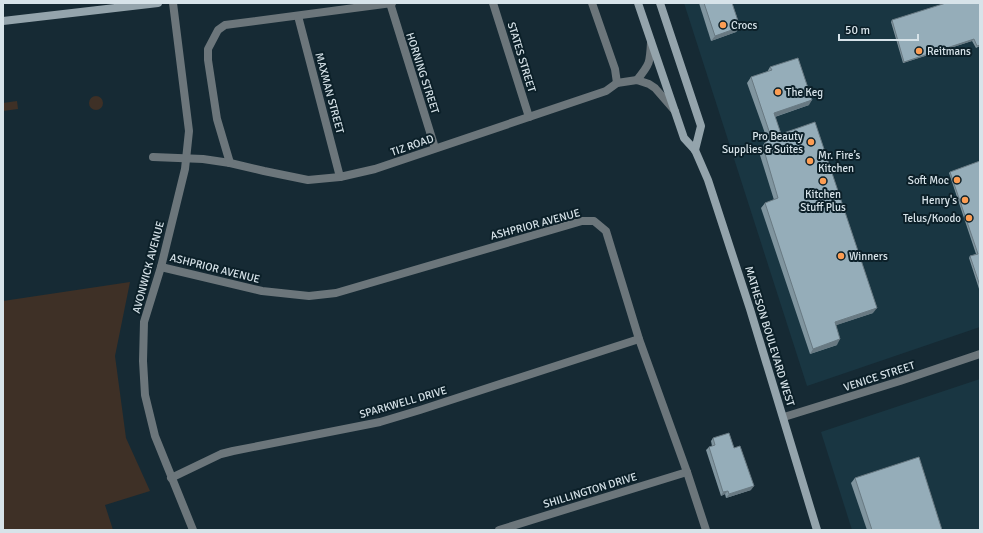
<svg xmlns="http://www.w3.org/2000/svg" width="983" height="533" font-family="Signika,sans-serif">
	<style>
		.built { fill: #193642 }
		.green { fill: #3e3026 }
		.lines { fill: none; stroke-linecap: round; stroke-linejoin: round }
		.street { stroke: #6c767b; stroke-width: 8 }
		.secondary { stroke: #94a4ac; stroke-width: 8 }
		.wall { fill: #80959f }
		.shaded-wall { fill: #687982 }
		.building { fill: #95adb9; stroke: #687982 }
		.poi-dot { fill: #fc9d53; stroke: #0c2029; stroke-width: 1.5 }
		.labels { text-anchor: middle; stroke-width: 4; stroke-linejoin: round; paint-order: stroke }
		.poi-label { font-size: 11px; fill: #d7e3e9; stroke: #0c2029; text-anchor: start }
		.street-label { font-size: 11px; fill: #d7e3e9; stroke: #0c2029 }
	</style>
	<rect width="100%" height="100%" fill="#162a34"/>
	<g class="built">
		<polygon points="684,3 980,3 980,327 807,386"/>
		<polygon points="980,379 980,530 852,530 821,432"/>
	</g>
	<g class="green">
		<circle cx="96" cy="103" r="7"/>
		<polygon points="17,101 18,109 3,111 3,103"/>
		<polygon points="130,282 115,356 126,438 150,491 105,505 113,530 3,530 3,301"/>
	</g>
	<g class="lines">
		<g class="street">
			<polyline points="173,3 189,131 185,169 161,267 144,322 143,361 145,395 155,436 193,530"/>
			<polyline points="390,3 435,148"/>
			<polyline points="493,3 529,117"/>
			<polyline points="592,3 615,69 617,83"/>
			<polyline points="298,16 340,177"/>
			<path d="M637,80C650,64 650,63 651,42"/>
			<polyline points="153,157 203,159 230,163 264,171 308,180 340,177 375,169 606,91 617,83 637,80 649,84 655,88 675,111"/>
			<polyline points="230,163 217,119 208,60 208,49 218,30 225,25 392,3"/>
			<polyline points="161,267 262,291 309,296 336,293 582,221 594,221 606,231 639,339 687,472 706,530"/>
			<polyline points="784,417 900,381 980,354"/>
			<polyline points="171,478 221,454 233,451 380,422 420,410 639,339"/>
			<polyline points="499,530 687,472"/>
		</g>
		<g class="secondary">
			<polyline points="638,3 684,138 695,150 708,180 750,309 817,530"/>
			<polyline points="660,3 701,126 695,150"/>
			<polyline points="3,21 158,3"/>
		</g>
	</g>
	<g class="wall">
		<polygon points="699,3 732,3 740,27 736,32 711,41"/>
		<polygon points="980,3 980,46 976,48 972,41 903,63 891,22 892,20"/>
		<polygon points="770,67 809,105 775,117 781,134 873,313 836,325 837,345 810,354 761,208 765,203 774,200 759,152 767,139 747,83 751,77 767,72"/>
		<polygon points="980,161 980,292 969,258 970,256 976,254 949,173 950,172"/>
		<polygon points="713,438 734,448 751,490 726,498 725,494 721,496 706,450 709,447 712,446 711,441"/>
		<polygon points="855,478 942,530 867,530 851,483"/>
	</g>
	<g class="shaded-wall">
		<polygon points="740,27 736,32 711,41 715,36"/>
		<polygon points="974,39 972,41 903,63 904,62"/>
		<polygon points="812,100 809,105 771,118 774,113"/>
		<polygon points="877,308 873,313 831,327 835,322"/>
		<polygon points="840,339 837,345 810,354 813,349"/>
		<polygon points="754,486 751,490 726,498 729,494"/>
		<polygon points="728,491 725,494 721,496 723,492"/>
	</g>
	<g class="building">
		<polygon points="704,3 732,3 740,27 715,36"/>
		<polygon points="946,3 980,3 980,45 977,46 974,39 904,62 892,20"/>
		<polygon points="798,58 812,100 774,113 781,134 815,122 877,308 835,322 840,339 813,349 765,203 778,198 763,147 770,134 751,77 772,70 770,67"/>
		<polygon points="980,161 980,286 970,256 978,254 950,172"/>
		<polygon points="729,433 734,448 740,446 754,486 729,494 728,491 723,492 709,447 715,445 713,438"/>
		<polygon points="919,457 942,530 872,530 855,478"/>
	</g>
	<g class="poi-dot">
		<circle cx="723" cy="25" r="4"/>
		<circle cx="919" cy="51" r="4"/>
		<circle cx="778" cy="92" r="4"/>
		<circle cx="811" cy="142" r="4"/>
		<circle cx="810" cy="161" r="4"/>
		<circle cx="957" cy="180" r="4"/>
		<circle cx="823" cy="181" r="4"/>
		<circle cx="965" cy="200" r="4"/>
		<circle cx="969" cy="218" r="4"/>
		<circle cx="841" cy="256" r="4"/>
	</g>
	<g class="labels">
		<g class="poi-label">
			<text x="731" y="29">Crocs</text>
			<text x="927" y="55">Reitmans</text>
			<text x="786" y="96">The Keg</text>
			<text x="803" y="140" text-anchor="end">Pro Beauty<tspan x="803" dy="13">Supplies &amp; Suites</tspan></text>
			<text x="818" y="159">Mr. Fire’s<tspan x="818" dy="13">Kitchen</tspan></text>
			<text x="949" y="184" text-anchor="end">Soft Moc</text>
			<text x="823" y="198" text-anchor="middle">Kitchen<tspan x="823" dy="13">Stuff Plus</tspan></text>
			<text x="957" y="204" text-anchor="end">Henry's</text>
			<text x="961" y="222" text-anchor="end">Telus/Koodo</text>
			<text x="849" y="260">Winners</text>
		</g>
		<g class="street-label">
			<text transform="translate(522 57) rotate(73)" y="4">STATES STREET</text>
			<text transform="translate(423 73) rotate(72)" y="4">HORNING STREET</text>
			<text transform="translate(330 93) rotate(75)" y="4">MAXMAN STREET</text>
			<text transform="translate(412 145) rotate(-19)" y="4">TIZ ROAD</text>
			<text transform="translate(535 224) rotate(-15)" y="4">ASHPRIOR AVENUE</text>
			<text transform="translate(148 267) rotate(-75)" y="4">AVONWICK AVENUE</text>
			<text transform="translate(215 268) rotate(14)" y="4">ASHPRIOR AVENUE</text>
			<text transform="translate(770 336) rotate(73)" y="4">MATHESON BOULEVARD WEST</text>
			<text transform="translate(879 376) rotate(-18)" y="4">VENICE STREET</text>
			<text transform="translate(403 402) rotate(-16)" y="4">SPARKWELL DRIVE</text>
			<text transform="translate(590 490) rotate(-17)" y="4">SHILLINGTON DRIVE</text>
		</g>
	</g>
	<rect width="983" height="533" fill="none" stroke="#d7e3e9" stroke-width="8"/>
	<path d="M839 34v6h79v-6" fill="none" stroke="#d7e3e9" stroke-width="2"/>
	<text x="845" y="34" font-size="12" fill="#d7e3e9" stroke="#0c2029" stroke-width="3" paint-order="stroke">50 m</text>
</svg>
